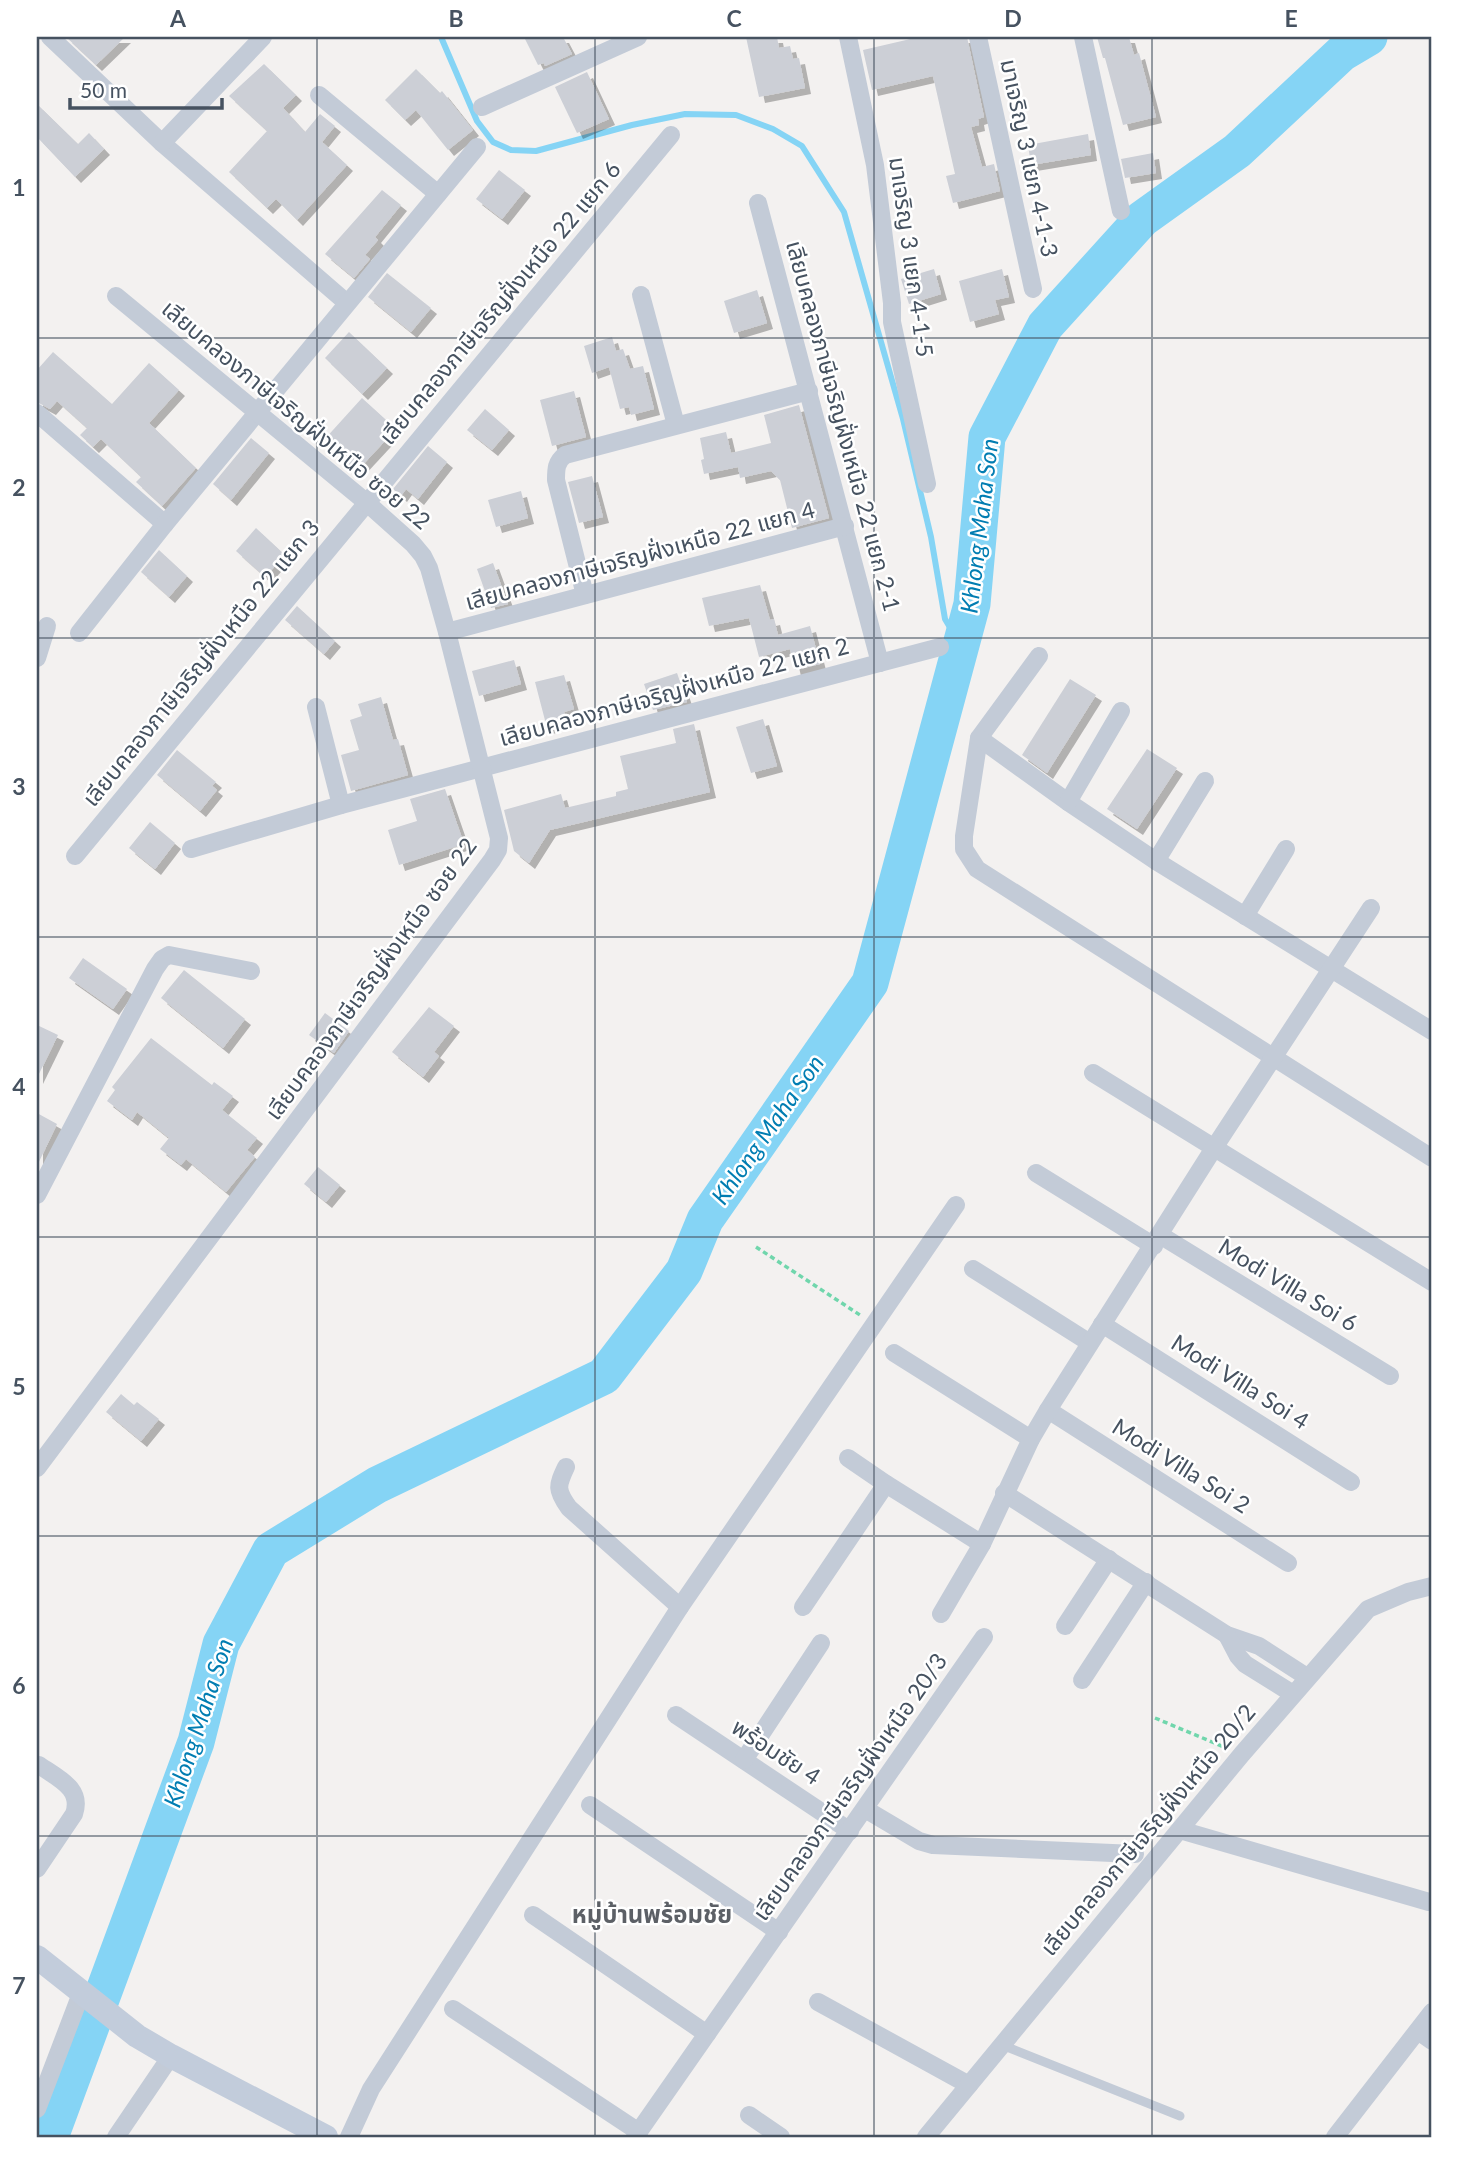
<svg xmlns="http://www.w3.org/2000/svg" width="1469" height="2174" font-family="Lato,'Noto Sans Thai',sans-serif">
	<style>
		.lines { fill: none; stroke-linecap: round; stroke-linejoin: round }
		.stream { stroke: #85d4f5; stroke-width: 6 }
		.river { stroke: #85d4f5; stroke-width: 37 }
		.building { fill: #cccfd6; filter: url(#shadow) }
		.path { stroke: #70d6ac; stroke-width: 3.5; stroke-dasharray: 5 3.5; stroke-linecap: butt }
		.lane { stroke: #c3cbd7; stroke-width: 9 }
		.street { stroke: #c3cbd7; stroke-width: 18 }
		.secondary { stroke: #c2ccdb; stroke-width: 24 }
		.grid { fill: none; stroke: #465260; stroke-width: 2; stroke-opacity: 0.55 }
		.labels { text-anchor: middle; stroke-width: 5; stroke-linejoin: round; paint-order: stroke }
		.street-label { font-size: 23px; fill: #465260; stroke: #fff }
		.water-label { font-size: 24px; font-style: italic; fill: #017db2; stroke: #fff }
		.neighbourhood-label { font-size: 24px; font-weight: bold; fill: #5c6066; stroke: #fff }
		.neatline { fill: none; stroke: #465260; stroke-width: 2.5 }
		.grid-label { font-size: 23px; text-anchor: middle; font-weight: bold; fill: #465260 }
	</style>
	<defs>
		<filter id="shadow"><feDropShadow dx="6" dy="6" stdDeviation="0" flood-color="#0004"/></filter>
	</defs>
	<rect width="100%" height="100%" fill="#f3f1f0"/>
	<g class="lines">
		<polyline class="stream" points="441,37 477,121 493,142 511,150 536,151 632,125 685,114 736,115 773,129 802,146 844,212 903,419 931,537 945,619 961,646"/>
		<polyline class="river" points="50,2137 196,1742 221,1644 271,1550 377,1485 604,1376 684,1271 705,1220 870,983 972,604 987,437 1045,326 1142,219 1237,151 1342,53 1369,37"/>
	</g>
	<g class="building">
		<polygon points="66,37 125,37 96,65"/>
		<polygon points="524,37 563,37 572,54 545,66 544,63 538,65"/>
		<polygon points="746,37 777,37 779,48 790,46 793,59 799,58 805,88 759,97"/>
		<polygon points="919,37 967,37 984,117 978,119 979,125 971,127 982,167 994,164 1000,191 953,203 946,176 955,174 933,76 872,90 863,50"/>
		<polygon points="1097,37 1129,37 1134,55 1139,53 1156,117 1123,125 1105,58 1103,58"/>
		<polygon points="264,64 296,95 283,108 305,132 320,114 335,126 322,142 347,165 297,220 276,199 267,208 229,172 267,131 229,96"/>
		<polygon points="416,69 440,93 442,91 473,130 448,150 416,110 405,120 385,100"/>
		<polygon points="587,72 609,119 577,133 555,87"/>
		<polygon points="37,104 78,144 89,133 104,149 75,177 37,137"/>
		<polygon points="1088,134 1091,155 1031,165 1028,145"/>
		<polygon points="1153,153 1156,173 1125,178 1121,159"/>
		<polygon points="499,170 525,190 502,219 476,199"/>
		<polygon points="382,190 401,205 375,237 378,240 365,255 370,259 354,278 325,254"/>
		<polygon points="934,269 941,294 909,304 901,279"/>
		<polygon points="1002,269 1009,297 995,300 999,314 970,322 959,281"/>
		<polygon points="387,273 431,308 411,332 368,297"/>
		<polygon points="757,290 767,323 734,333 724,301"/>
		<polygon points="349,332 387,368 362,394 325,358"/>
		<polygon points="612,337 616,351 623,349 630,369 643,366 654,409 631,415 629,407 620,409 609,367 592,373 584,346"/>
		<polygon points="53,352 112,404 149,363 179,390 149,423 196,468 162,506 136,482 141,477 101,439 93,447 80,435 87,428 57,401 50,409 37,402 37,370"/>
		<polygon points="574,391 586,437 552,446 540,400"/>
		<polygon points="362,398 396,429 357,471 323,441"/>
		<polygon points="799,405 829,518 792,528 780,480 771,471 740,478 738,467 704,474 701,460 704,459 700,438 726,432 731,453 771,443 764,415"/>
		<polygon points="485,409 509,430 492,450 467,430"/>
		<polygon points="251,438 269,453 231,500 213,484"/>
		<polygon points="428,446 447,462 418,499 406,489 401,496 393,489"/>
		<polygon points="592,476 603,517 579,523 568,482"/>
		<polygon points="521,491 528,518 496,527 488,500"/>
		<polygon points="256,528 285,555 265,577 236,551"/>
		<polygon points="159,550 187,576 169,597 141,572"/>
		<polygon points="493,563 508,604 491,608 477,569"/>
		<polygon points="760,585 770,620 774,619 778,635 810,626 820,664 795,670 790,649 759,657 749,618 709,626 702,598"/>
		<polygon points="297,606 335,641 324,654 285,620"/>
		<polygon points="514,660 521,684 479,696 472,671"/>
		<polygon points="677,673 687,702 653,710 644,684"/>
		<polygon points="564,675 574,709 564,712 567,722 547,728 535,682"/>
		<polygon points="1070,679 1096,695 1047,773 1022,755"/>
		<polygon points="381,697 393,740 398,739 408,775 351,791 341,755 359,750 350,720 362,716 358,704"/>
		<polygon points="763,719 777,766 751,773 736,727"/>
		<polygon points="694,724 710,792 550,830 529,863 514,851 504,810 561,794 565,808 616,796 616,792 628,789 620,756 676,743 673,729"/>
		<polygon points="1147,749 1177,768 1137,829 1107,809"/>
		<polygon points="177,750 216,782 212,786 217,790 200,811 157,775"/>
		<polygon points="445,789 464,844 399,865 388,830 417,821 410,799"/>
		<polygon points="150,822 175,843 155,869 129,848"/>
		<polygon points="83,958 127,989 113,1009 69,978"/>
		<polygon points="184,970 245,1019 223,1048 161,998"/>
		<polygon points="429,1007 454,1026 434,1052 439,1056 423,1077 392,1052"/>
		<polygon points="325,1013 349,1031 334,1053 309,1035"/>
		<polygon points="37,1025 58,1035 37,1078"/>
		<polygon points="151,1038 212,1085 214,1082 233,1096 222,1110 257,1138 247,1150 255,1157 226,1192 186,1159 181,1165 160,1149 169,1138 137,1112 132,1120 107,1101 115,1090 112,1087"/>
		<polygon points="37,1113 57,1124 37,1166"/>
		<polygon points="318,1167 340,1185 326,1202 304,1184"/>
		<polygon points="121,1394 134,1405 137,1402 159,1419 141,1441 106,1412"/>
	</g>
	<g class="lines">
		<g class="path">
			<polyline points="756,1247 860,1315"/>
			<polyline points="1155,1718 1224,1747"/>
		</g>
		<polyline class="lane" points="1002,2045 1180,2116"/>
		<g class="street">
			<polyline points="50,37 162,143 347,303"/>
			<polyline points="848,37 875,165 892,303 892,322 927,484"/>
			<polyline points="978,37 1033,289"/>
			<polyline points="1083,37 1121,211"/>
			<polyline points="319,95 438,194"/>
			<polyline points="482,107 638,37"/>
			<polyline points="162,143 263,37"/>
			<polyline points="758,203 880,663"/>
			<polyline points="641,295 676,425"/>
			<polyline points="37,413 165,524"/>
			<path d="M585,595L556,480C556,469 556,462 565,455L809,391"/>
			<polyline points="447,632 845,526"/>
			<polyline points="79,633 165,524 477,147"/>
			<polyline points="1039,656 979,738 964,836 964,849 977,869 1432,1158"/>
			<polyline points="37,658 47,626"/>
			<polyline points="316,707 341,805"/>
			<polyline points="979,738 1068,802 1156,861 1432,1031"/>
			<polyline points="1068,802 1121,711"/>
			<polyline points="191,849 341,805 940,647"/>
			<polyline points="75,856 671,135"/>
			<polyline points="1156,861 1205,781"/>
			<polyline points="1245,916 1286,849"/>
			<polyline points="1093,1073 1432,1282"/>
			<polyline points="1036,1173 1154,1246"/>
			<polyline points="37,1195 155,969 162,959 169,955 251,971"/>
			<polyline points="1160,1235 1390,1376"/>
			<polyline points="973,1269 1090,1343"/>
			<polyline points="1102,1324 1351,1482"/>
			<polyline points="894,1353 1031,1439"/>
			<polyline points="1048,1410 1288,1563"/>
			<polyline points="848,1458 886,1484 982,1544"/>
			<path d="M566,1467C557,1486 556,1490 569,1508L680,1607"/>
			<polyline points="37,1468 492,860 498,850 499,838 447,632 429,568 423,556 413,544 366,502 116,296"/>
			<polyline points="1004,1493 1227,1635 1259,1646 1307,1677"/>
			<polyline points="803,1607 886,1484"/>
			<polyline points="941,1614 982,1544 1031,1439 1048,1410 1214,1148 1371,908"/>
			<polyline points="1065,1626 1109,1559"/>
			<polyline points="1227,1635 1238,1656 1245,1664 1293,1694"/>
			<polyline points="1082,1680 1146,1582"/>
			<polyline points="676,1715 850,1831"/>
			<polyline points="744,1760 821,1643"/>
			<polyline points="590,1805 779,1932"/>
			<polyline points="865,1809 919,1841 933,1845 1135,1854"/>
			<polyline points="1180,1830 1429,1902"/>
			<path d="M37,1869L74,1814C83,1788 57,1778 39,1765"/>
			<polyline points="533,1915 707,2034"/>
			<polyline points="818,2002 969,2085"/>
			<polyline points="453,2009 639,2132"/>
			<polyline points="1418,2031 1432,2041"/>
			<polyline points="37,2109 82,1991"/>
			<polyline points="749,2115 781,2137"/>
			<polyline points="116,2137 171,2056"/>
			<polyline points="349,2137 371,2089 680,1607 956,1205"/>
			<polyline points="635,2137 984,1637"/>
			<polyline points="926,2137 1242,1754 1368,1609 1408,1592 1432,1586"/>
			<polyline points="1335,2137 1432,2012"/>
		</g>
		<polyline class="secondary" points="37,1957 137,2036 171,2056 326,2137"/>
	</g>
	<path class="grid" d="M317,37V2137M595,37V2137M874,37V2137M1152,37V2137M37,338H1432M37,638H1432M37,937H1432M37,1237H1432M37,1536H1432M37,1836H1432"/>
	<g class="labels">
		<g class="street-label">
			<text transform="translate(1029 158) rotate(78)" y="8">มาเจริญ 3 แยก 4-1-3</text>
			<text transform="translate(911 257) rotate(82)" y="8">มาเจริญ 3 แยก 4-1-5</text>
			<text transform="translate(500 303) rotate(-50)" y="8">เลียบคลองภาษีเจริญฝั่งเหนือ 22 แยก 6</text>
			<text transform="translate(296 415) rotate(40)" y="8">เลียบคลองภาษีเจริญฝั่งเหนือ ซอย 22</text>
			<text transform="translate(843 426) rotate(75)" y="8">เลียบคลองภาษีเจริญฝั่งเหนือ 22 แยก 2-1</text>
			<text transform="translate(640 556) rotate(-15)" y="8">เลียบคลองภาษีเจริญฝั่งเหนือ 22 แยก 4</text>
			<text transform="translate(201 663) rotate(-51)" y="8">เลียบคลองภาษีเจริญฝั่งเหนือ 22 แยก 3</text>
			<text transform="translate(674 692) rotate(-15)" y="8">เลียบคลองภาษีเจริญฝั่งเหนือ 22 แยก 2</text>
			<text transform="translate(371 979) rotate(-54)" y="8">เลียบคลองภาษีเจริญฝั่งเหนือ ซอย 22</text>
			<text transform="translate(1288 1285) rotate(31)" y="8">Modi Villa Soi 6</text>
			<text transform="translate(1240 1382) rotate(32)" y="8">Modi Villa Soi 4</text>
			<text transform="translate(1181 1466) rotate(32)" y="8">Modi Villa Soi 2</text>
			<text transform="translate(776 1752) rotate(33)" y="8">พร้อมชัย 4</text>
			<text transform="translate(850 1787) rotate(-55)" y="8">เลียบคลองภาษีเจริญฝั่งเหนือ 20/3</text>
			<text transform="translate(1148 1830) rotate(-50)" y="8">เลียบคลองภาษีเจริญฝั่งเหนือ 20/2</text>
		</g>
		<g class="water-label">
			<text transform="translate(980 526) rotate(-83)" y="8">Khlong Maha Son</text>
			<text transform="translate(768 1130) rotate(-55)" y="8">Khlong Maha Son</text>
			<text transform="translate(199 1723) rotate(-72)" y="8">Khlong Maha Son</text>
		</g>
		<g class="neighbourhood-label">
			<text x="652" y="1923">หมู่บ้านพร้อมชัย</text>
		</g>
	</g>
	<rect width="1469" height="2174" fill="none" stroke="#ffffff" stroke-width="77"/>
	<path d="M70 98v10h152v-10" fill="none" stroke="#465260" stroke-width="3.5"/>
	<text x="80" y="98" font-size="21" fill="#465260" stroke="#ffffff" stroke-width="5" paint-order="stroke">50 m</text>
	<rect x="38" y="38" width="1392" height="2098" class="neatline"/>
	<g class="grid-label">
		<text x="178" y="27">A</text>
		<text x="456" y="27">B</text>
		<text x="734" y="27">C</text>
		<text x="1013" y="27">D</text>
		<text x="1291" y="27">E</text>
		<text x="19" y="196">1</text>
		<text x="19" y="496">2</text>
		<text x="19" y="795">3</text>
		<text x="19" y="1095">4</text>
		<text x="19" y="1395">5</text>
		<text x="19" y="1694">6</text>
		<text x="19" y="1994">7</text>
	</g>
</svg>
